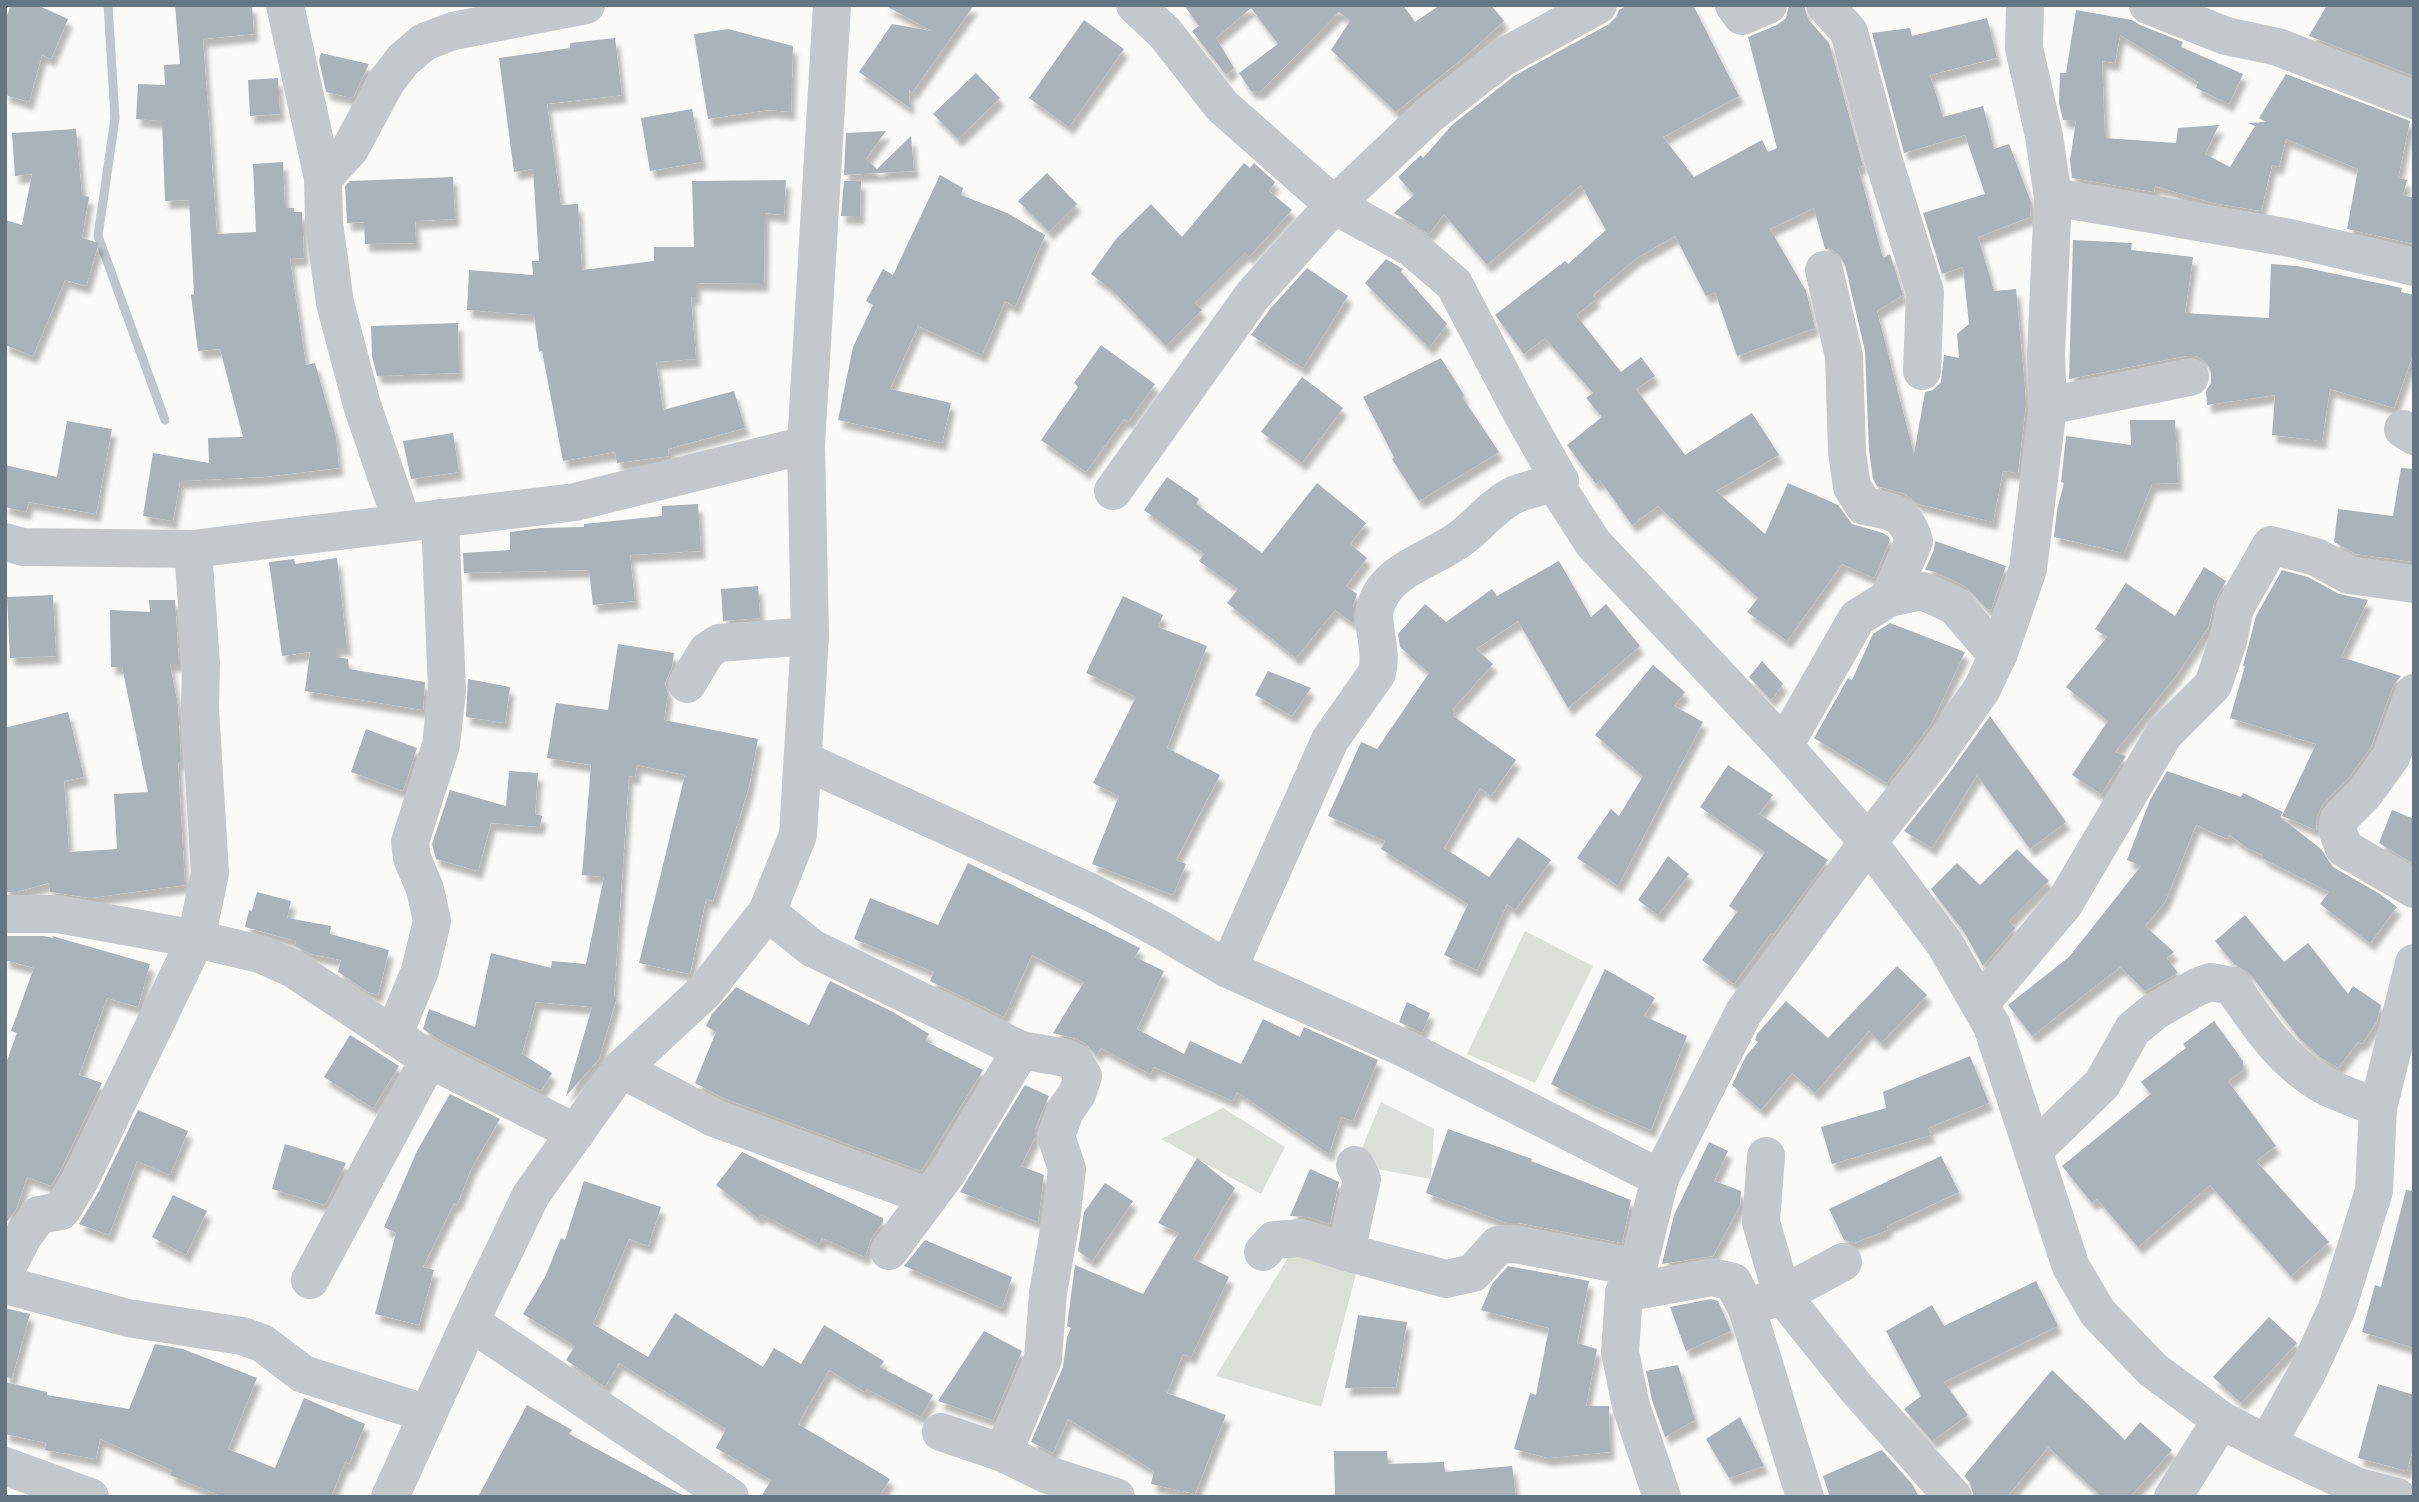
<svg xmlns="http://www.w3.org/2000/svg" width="2419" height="1502" font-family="Quicksand,sans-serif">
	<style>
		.green { fill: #dadfd7 }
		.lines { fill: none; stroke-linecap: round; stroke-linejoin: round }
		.stream { stroke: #bbc7cb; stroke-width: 9 }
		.building { fill: #aab3b9; filter: url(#shadow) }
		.minor { stroke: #c3c8cc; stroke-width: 38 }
	</style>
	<defs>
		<filter id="shadow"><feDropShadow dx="4.5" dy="8" stdDeviation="2" flood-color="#0004"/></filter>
	</defs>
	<rect width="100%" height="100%" fill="#fafaf8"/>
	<g class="green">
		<polygon points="1525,931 1593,966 1535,1083 1467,1054"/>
		<polygon points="1381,1102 1434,1129 1431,1179 1355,1165"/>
		<polygon points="1223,1108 1285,1147 1261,1194 1161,1139"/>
		<polygon points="1292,1251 1357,1270 1321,1407 1216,1376"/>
	</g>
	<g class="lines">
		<polyline class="stream" points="108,5 115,118 98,236 165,420"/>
	</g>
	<g class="building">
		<polygon points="11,5 37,5 68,19 51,59 42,55 29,102 5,95 5,20"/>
		<polygon points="175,5 252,5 254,34 203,39 217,234 256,232 253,164 283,162 285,208 294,208 294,212 302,212 304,258 290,259 306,365 315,363 336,437 339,468 264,477 180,481 173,521 143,516 153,453 209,463 208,438 243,437 220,349 198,351 191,295 194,294 189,200 165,201 162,121 136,119 138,84 165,85 164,65 180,64"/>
		<polygon points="884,5 974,5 912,93 909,89 910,108 859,72 892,24 932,31"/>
		<polygon points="1184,5 1403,5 1415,22 1440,5 1491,5 1504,21 1461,60 1396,112 1331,50 1350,21 1339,12 1261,91 1251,91 1239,73 1278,44 1251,8 1216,38 1234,68 1226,75 1192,31 1199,26"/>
		<polygon points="1628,5 1693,5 1739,96 1663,137 1694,177 1762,140 1768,152 1777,148 1748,37 1777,25 1786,18 1789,5 1804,5 1808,19 1829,43 1863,166 1858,167 1883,258 1890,254 1903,295 1877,311 1914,454 1925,392 1933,390 1941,382 1944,355 1959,358 1957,334 1969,324 1963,267 1942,274 1923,213 1985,194 1965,135 1904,153 1872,33 1910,28 1912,36 1987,18 1997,58 1930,75 1943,117 1983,106 1994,149 2009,144 2031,202 2030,217 1978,237 1994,291 2016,289 2025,388 2026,404 2018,473 2003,471 1993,522 1918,504 1905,494 1877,486 1873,479 1869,450 1865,351 1845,265 1839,255 1831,249 1825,249 1814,208 1770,229 1806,291 1815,328 1737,356 1715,292 1706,296 1675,236 1635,259 1593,295 1596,299 1576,315 1621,372 1641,357 1655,376 1636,389 1685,455 1752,413 1779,455 1716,491 1765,534 1788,483 1838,505 1852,524 1883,533 1888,536 1890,540 1874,578 1842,564 1787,641 1747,612 1758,598 1658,506 1632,525 1600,480 1596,484 1567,445 1602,417 1586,398 1593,393 1545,338 1524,354 1495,315 1565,261 1568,264 1606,230 1581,185 1487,265 1444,214 1429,234 1394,213 1414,195 1398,177 1421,155 1423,158 1452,125 1514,76 1609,24 1616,17 1619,10"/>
		<polygon points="2327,5 2414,5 2414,76 2309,36"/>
		<polygon points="2076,10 2132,20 2140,25 2183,42 2181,47 2243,74 2229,104 2196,88 2198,82 2120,35 2115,63 2102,61 2105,138 2176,143 2178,128 2219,125 2205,154 2230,167 2255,126 2248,123 2266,122 2259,118 2286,74 2410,121 2398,178 2407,180 2403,195 2414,198 2414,244 2347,229 2358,169 2286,139 2279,167 2272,165 2261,211 2213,203 2155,186 2154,192 2072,178 2070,160 2076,121 2063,120 2059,103 2060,73 2066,73"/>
		<polygon points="1084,20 1124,49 1069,127 1029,98"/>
		<polygon points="728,29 793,46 791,112 769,110 708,119 694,34"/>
		<polygon points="615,38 622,95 547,104 561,205 578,204 582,270 654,261 654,247 694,247 692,181 786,180 784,215 765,213 764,284 696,283 696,297 691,297 696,359 656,362 663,410 734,391 745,428 668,449 669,456 617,463 615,452 563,461 542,351 539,352 534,315 467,310 469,270 533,275 532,261 539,261 533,169 514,172 499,58 570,48 570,43"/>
		<polygon points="321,53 369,64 353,98 326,92 319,60"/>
		<polygon points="976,73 1000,98 958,139 933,114"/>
		<polygon points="278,78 280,114 250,116 248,80"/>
		<polygon points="692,109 702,162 650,171 641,118"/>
		<polygon points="76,129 82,195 89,197 82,238 99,243 86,286 65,280 33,356 5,345 5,220 22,225 32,174 15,176 12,133"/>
		<polygon points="886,131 866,159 877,169 911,136 914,171 844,175 846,133"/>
		<polygon points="1244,163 1250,168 1254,163 1275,182 1269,191 1292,210 1249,257 1245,253 1195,303 1202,310 1166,346 1112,290 1091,274 1116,239 1151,204 1182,237"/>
		<polygon points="1047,173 1077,204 1049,232 1018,201"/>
		<polygon points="940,175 963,188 961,195 1007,213 1045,235 1015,307 1005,301 982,355 918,326 890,389 951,403 942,443 838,420 853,347 873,305 866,301 883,269 893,275"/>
		<polygon points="453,177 455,219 415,221 416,243 365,244 364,222 347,223 345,186 350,181"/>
		<polygon points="844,181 861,181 860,217 841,216"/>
		<polygon points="2073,240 2132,243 2131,250 2193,257 2185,313 2269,318 2271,264 2297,266 2402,288 2401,292 2414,295 2414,352 2394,408 2330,389 2322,441 2272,435 2275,395 2207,405 2206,391 2211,383 2211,372 2206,362 2196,356 2186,356 2069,379"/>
		<polygon points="1386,259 1403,269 1401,272 1447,324 1429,348 1365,283"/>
		<polygon points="1307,268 1348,296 1303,368 1251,335 1270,309"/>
		<polygon points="458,323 459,373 377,376 372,356 371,326"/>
		<polygon points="1101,345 1155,384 1128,422 1124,419 1086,472 1041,440 1078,387 1074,383"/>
		<polygon points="1441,358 1464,395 1462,397 1499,452 1419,501 1392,459 1394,457 1363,397"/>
		<polygon points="1302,377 1343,408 1302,463 1261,432"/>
		<polygon points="2130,420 2175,420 2178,483 2152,484 2124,553 2054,537 2057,510 2064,483 2061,482 2066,436 2131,445"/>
		<polygon points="67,421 112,429 96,514 29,502 26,512 5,507 5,465 57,477"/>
		<polygon points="453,433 459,472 411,479 403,441"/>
		<polygon points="2401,468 2414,469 2414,562 2356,554 2334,542 2338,509 2393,516"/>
		<polygon points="1167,477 1199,499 1196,504 1262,553 1317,483 1366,523 1350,544 1367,558 1346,586 1357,594 1353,606 1353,623 1335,610 1296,658 1227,603 1238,589 1199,561 1204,554 1144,510"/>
		<polygon points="698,504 701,551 630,555 635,601 593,605 589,570 464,573 463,553 510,550 510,532 541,528 584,527 584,524 662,516 662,506"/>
		<polygon points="1935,541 2006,566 1991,610 1986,608 1965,586 1932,571 1925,570 1934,550"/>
		<polygon points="337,558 347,648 336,648 336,657 348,659 349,669 425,682 423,710 305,691 310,652 282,656 269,562 294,559 295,564"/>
		<polygon points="1559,561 1591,617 1606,604 1640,646 1568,708 1518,621 1476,649 1493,664 1452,710 1455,712 1453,716 1516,760 1491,796 1480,788 1444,848 1489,877 1518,837 1551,860 1515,910 1507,904 1477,970 1444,955 1468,904 1381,849 1385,841 1328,816 1361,742 1377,749 1429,673 1400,647 1398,634 1425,604 1446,622 1492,589 1497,596"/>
		<polygon points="2204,567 2226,581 2214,603 2209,626 2176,676 2115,752 2126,756 2101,794 2072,775 2108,721 2066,687 2107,637 2095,629 2126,583 2175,616"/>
		<polygon points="2282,570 2308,577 2339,594 2368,600 2341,657 2401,676 2393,686 2371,747 2347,780 2323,804 2317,816 2316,830 2282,816 2316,744 2230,718 2245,666 2243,666 2256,616"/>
		<polygon points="758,586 760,618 723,621 721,589"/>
		<polygon points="53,595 56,656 10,658 7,597"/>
		<polygon points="1123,596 1163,615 1158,627 1207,646 1167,748 1220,775 1176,860 1186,864 1173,895 1092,864 1119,796 1093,783 1136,697 1086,673"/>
		<polygon points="149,600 175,600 179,664 170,664 178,706 181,762 178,763 185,885 90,898 50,892 49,883 16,892 5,892 5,728 68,712 84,777 64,781 69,852 117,849 114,794 148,792 122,667 111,667 110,610 150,612"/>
		<polygon points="1890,623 1965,652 1931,724 1887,783 1814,738 1848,678 1852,680 1873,634"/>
		<polygon points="618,644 674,653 672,667 665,683 668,694 664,720 758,739 749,787 713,901 706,899 690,974 639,963 685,775 637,765 635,777 629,776 614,996 617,997 599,1059 566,1096 592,1007 536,1002 522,1054 552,1073 541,1091 440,1040 423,1029 429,1009 475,1027 491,953 551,968 552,961 586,964 604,877 582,875 591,765 547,758 556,703 608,710"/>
		<polygon points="1762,661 1783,684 1771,700 1749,677"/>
		<polygon points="1653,665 1685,692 1674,706 1703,722 1618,886 1577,858 1611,809 1619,816 1643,776 1595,735"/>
		<polygon points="1268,671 1311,688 1292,716 1255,695"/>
		<polygon points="468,679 510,687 505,723 466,717"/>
		<polygon points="1990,716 2066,822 2030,849 1977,775 1932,848 1904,831 1948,775"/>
		<polygon points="366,729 417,748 403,791 351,772"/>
		<polygon points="1728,765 1773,795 1759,814 1828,860 1773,935 1771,933 1734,984 1702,960 1737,912 1729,906 1765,852 1700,807"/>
		<polygon points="509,771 538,773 535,814 542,816 540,827 491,823 478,871 436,859 432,844 450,790 506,806"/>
		<polygon points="2167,771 2241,797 2243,793 2283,812 2280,817 2321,849 2333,867 2380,894 2397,907 2370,943 2320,904 2329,892 2262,858 2263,855 2247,848 2230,835 2227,839 2196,825 2165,902 2145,926 2174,952 2167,958 2178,973 2145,991 2120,967 2032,1036 2008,1005 2069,957 2141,866 2127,860 2150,800"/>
		<polygon points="2392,810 2414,819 2414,864 2379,843"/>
		<polygon points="2017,849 2049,881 2009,921 2015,928 1983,966 1964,932 1931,889 1957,863 1980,885"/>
		<polygon points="1668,856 1689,874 1658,915 1638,900"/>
		<polygon points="968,863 1140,948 1135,957 1164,971 1137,1029 1184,1054 1190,1041 1241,1064 1263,1019 1300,1037 1304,1027 1378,1060 1353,1121 1341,1117 1329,1154 1237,1092 1233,1101 1154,1067 1150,1074 1101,1048 1096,1055 1086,1044 1077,1039 1053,1033 1084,982 1032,955 1004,1017 930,981 934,972 854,939 870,898 938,925"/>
		<polygon points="257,892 291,901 287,918 331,926 330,934 389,950 378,995 368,992 338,972 341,960 311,954 295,946 296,941 245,927 249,910 252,911"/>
		<polygon points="2245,915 2284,962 2308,943 2348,994 2353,986 2381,1005 2377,1021 2362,1044 2358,1042 2338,1068 2321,1058 2299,1038 2250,974 2234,964 2215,941"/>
		<polygon points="5,936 44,936 53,938 52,936 150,964 138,1007 107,998 79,1075 102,1083 60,1171 51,1186 27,1177 16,1210 5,1224 5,1066 17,1033 11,1031 34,968 5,960"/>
		<polygon points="1897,966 1927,995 1881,1043 1869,1031 1815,1093 1792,1073 1761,1110 1732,1085 1746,1056 1758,1042 1755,1040 1757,1034 1786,1001 1828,1038"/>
		<polygon points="1605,969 1655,998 1644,1016 1687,1036 1651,1130 1591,1105 1551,1084"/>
		<polygon points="830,981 893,1012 929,1034 925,1041 983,1070 921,1171 723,1098 695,1083 716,1032 706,1026 712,1014 736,987 809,1025"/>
		<polygon points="1407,1002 1430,1013 1422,1033 1399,1022"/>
		<polygon points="2214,1021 2243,1061 2243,1070 2228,1081 2276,1146 2256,1161 2329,1242 2291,1276 2210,1185 2138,1247 2097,1199 2092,1203 2062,1166 2151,1094 2141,1082 2186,1048 2183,1044"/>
		<polygon points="350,1035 399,1066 373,1108 324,1077"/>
		<polygon points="1970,1056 1989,1103 1928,1128 1931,1135 1832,1164 1821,1127 1886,1108 1883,1092"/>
		<polygon points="1025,1085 1049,1096 1035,1129 1035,1137 1021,1166 1044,1175 1038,1222 960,1192"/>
		<polygon points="450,1094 500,1119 471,1169 457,1205 454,1203 423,1267 434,1270 419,1325 375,1314 396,1233 384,1227 417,1151"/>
		<polygon points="138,1110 188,1131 170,1175 137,1161 109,1235 79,1224 99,1191"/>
		<polygon points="1448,1129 1532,1159 1531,1161 1631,1200 1622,1243 1519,1223 1507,1223 1426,1193"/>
		<polygon points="1709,1142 1728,1151 1714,1181 1741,1191 1740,1205 1713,1256 1662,1264 1674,1215"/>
		<polygon points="285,1144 346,1163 325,1205 272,1189"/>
		<polygon points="742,1152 883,1218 883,1222 871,1239 865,1257 822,1238 819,1244 761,1214 758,1218 716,1185"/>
		<polygon points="1941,1156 1959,1192 1887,1226 1888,1230 1854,1243 1844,1240 1829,1209"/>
		<polygon points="1197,1158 1235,1188 1193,1259 1229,1277 1191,1357 1183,1354 1167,1393 1226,1415 1195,1494 1151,1484 1154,1471 1068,1419 1053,1453 1031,1442 1063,1367 1067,1337 1071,1328 1067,1326 1075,1265 1143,1294 1179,1233 1158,1223"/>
		<polygon points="1310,1169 1339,1182 1330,1224 1308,1217 1290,1216"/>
		<polygon points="584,1181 661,1207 648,1246 629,1239 593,1324 648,1357 675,1313 763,1367 774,1348 801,1364 824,1325 884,1361 880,1367 933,1395 921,1417 867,1389 865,1392 829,1370 798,1424 890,1479 879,1497 761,1497 771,1480 716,1448 726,1429 619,1363 605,1387 566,1360 575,1346 523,1314 545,1277 561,1238 565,1240"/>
		<polygon points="1105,1183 1133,1201 1092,1261 1078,1251 1084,1212"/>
		<polygon points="2406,1190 2414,1191 2414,1348 2362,1332 2375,1285 2381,1287"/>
		<polygon points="173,1195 207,1211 186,1255 152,1237"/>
		<polygon points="925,1240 1012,1277 1002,1308 904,1266"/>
		<polygon points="1508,1266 1589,1281 1577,1343 1597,1349 1586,1406 1609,1406 1610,1452 1548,1458 1514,1449 1530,1393 1536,1395 1549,1328 1481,1310 1492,1284"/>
		<polygon points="2036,1281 2058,1326 1944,1382 1968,1415 1932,1441 1904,1409 1921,1396 1886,1331 1932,1305 1944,1326"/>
		<polygon points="1711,1299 1718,1301 1731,1331 1686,1351 1670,1307"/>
		<polygon points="5,1308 30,1314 12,1378 5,1377"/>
		<polygon points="1358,1315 1407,1322 1396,1387 1345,1388"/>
		<polygon points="2269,1317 2297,1343 2241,1403 2213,1377"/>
		<polygon points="984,1331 1022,1351 993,1420 938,1401"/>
		<polygon points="155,1344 183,1349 257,1378 228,1449 275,1468 304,1398 365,1424 349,1464 345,1462 331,1497 223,1497 170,1475 172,1470 100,1439 96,1459 45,1450 46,1443 5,1434 5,1382 47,1392 47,1395 129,1409"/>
		<polygon points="1678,1365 1695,1420 1665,1437 1652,1400 1646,1371"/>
		<polygon points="2052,1370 2125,1440 2140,1422 2172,1450 2130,1497 2102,1497 2048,1447 2007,1497 1974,1497 1970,1483 1964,1476"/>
		<polygon points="2378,1384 2414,1395 2414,1445 2407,1471 2358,1458"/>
		<polygon points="527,1405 572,1430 569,1434 686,1497 478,1497"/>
		<polygon points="1740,1417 1764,1466 1729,1478 1706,1439"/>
		<polygon points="1882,1450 1912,1484 1919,1497 1830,1497 1823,1476"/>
		<polygon points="1334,1451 1387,1451 1388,1464 1444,1462 1445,1472 1512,1466 1516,1497 1335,1497"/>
	</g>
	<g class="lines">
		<g class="minor">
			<polyline points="285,5 323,178 324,223 335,303 362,405 402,522"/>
			<polyline points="1135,5 1165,33 1222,106 1334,205 1412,248 1454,284 1520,410 1560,481 1553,481 1593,543 1784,746 1868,842 1945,944 1992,1026 2071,1267 2098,1313 2153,1370 2221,1420 2267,1444 2358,1487 2397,1497"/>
			<polyline points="1734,5 1742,16 1768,5"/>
			<polyline points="1825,5 1849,32 1883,158 1925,292 1922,371"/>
			<polyline points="2148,5 2226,36 2278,47 2414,100"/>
			<polyline points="323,178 350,149 386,82 403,60 424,42 453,31 586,5"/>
			<polyline points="2053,197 2290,238 2414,267"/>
			<path d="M1824,270L1844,356L1847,452L1852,487L1864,506C1893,512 1905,511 1914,541L1889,598"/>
			<polyline points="2048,406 2190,377"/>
			<polyline points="2403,429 2414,436"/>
			<polyline points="1113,491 1253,295 1334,205 1429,115 1502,58 1598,5"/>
			<polyline points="5,542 23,547 193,549 575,502 806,445"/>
			<polyline points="687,684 707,651 719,643 810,636"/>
			<polyline points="2414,693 2391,757 2364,794 2339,819 2338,832 2344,848 2414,889"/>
			<polyline points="1784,746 1857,618 1889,598 1923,591 1955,606 1998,656"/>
			<polyline points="803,760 1092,893 1158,928 1228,969 1408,1050 1660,1178"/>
			<polyline points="767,912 812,948 1021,1050 1066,1058 1075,1063 1083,1076 1077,1094 1065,1111 1056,1136 1067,1169 1062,1214 1048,1293 1043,1359 1003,1453"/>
			<polyline points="5,914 58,914 196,939 260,954 292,968 429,1059 576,1133"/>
			<path d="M1228,969L1330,740L1377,673C1383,651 1371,625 1375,609C1384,570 1432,560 1460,539C1479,525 1492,506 1514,495C1528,489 1545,486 1560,481"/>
			<polyline points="1980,1004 2064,904 2164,734 2213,685 2228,641 2235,608 2271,545 2316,557 2349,575 2414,584"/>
			<polyline points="393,1036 420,971 432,921 425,889 412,858 410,842 441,745 447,691 440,518"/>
			<polyline points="621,1069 714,1118 929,1197"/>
			<path d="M2033,1151L2102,1084L2133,1029L2155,1011L2197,987L2211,982L2232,986C2258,1024 2282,1061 2323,1085C2340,1094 2360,1100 2378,1108"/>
			<polyline points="1766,1156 1761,1222 1782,1295 1858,1390 1953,1497"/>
			<polyline points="889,1251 947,1173 1021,1050"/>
			<polyline points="1263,1252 1274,1240 1302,1238 1346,1252 1446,1279 1473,1273 1498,1245 1515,1244 1638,1268"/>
			<polyline points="1346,1252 1362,1179 1355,1165"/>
			<polyline points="5,1271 24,1235 39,1215 61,1211 79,1182 196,939 210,873 200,708 201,664 193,549"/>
			<polyline points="310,1280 429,1059"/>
			<polyline points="5,1285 128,1318 242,1336 262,1343 303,1374 428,1414"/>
			<polyline points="1624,1293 1712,1277 1733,1282 1747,1309 1805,1497"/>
			<polyline points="1758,1304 1782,1295 1843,1262"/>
			<polyline points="470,1322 730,1497"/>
			<polyline points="941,1432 1003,1453 1048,1475 1116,1497"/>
			<polyline points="2267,1444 2308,1371 2337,1308 2374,1191 2378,1108 2414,963"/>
			<polyline points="5,1466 90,1497"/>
			<polyline points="390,1497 470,1322 531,1195 621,1069 705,991 767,912 798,835 810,636 806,445 832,5"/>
			<polyline points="1662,1497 1631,1406 1620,1352 1624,1293 1638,1268 1660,1178 1744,1012 1868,842 1931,762 1982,689 2000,650 2028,569 2048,406 2046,355 2053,197 2044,136 2024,48 2025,5"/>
			<polyline points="2173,1497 2221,1420"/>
		</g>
	</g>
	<rect width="2419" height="1502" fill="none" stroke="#657683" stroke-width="14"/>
</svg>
